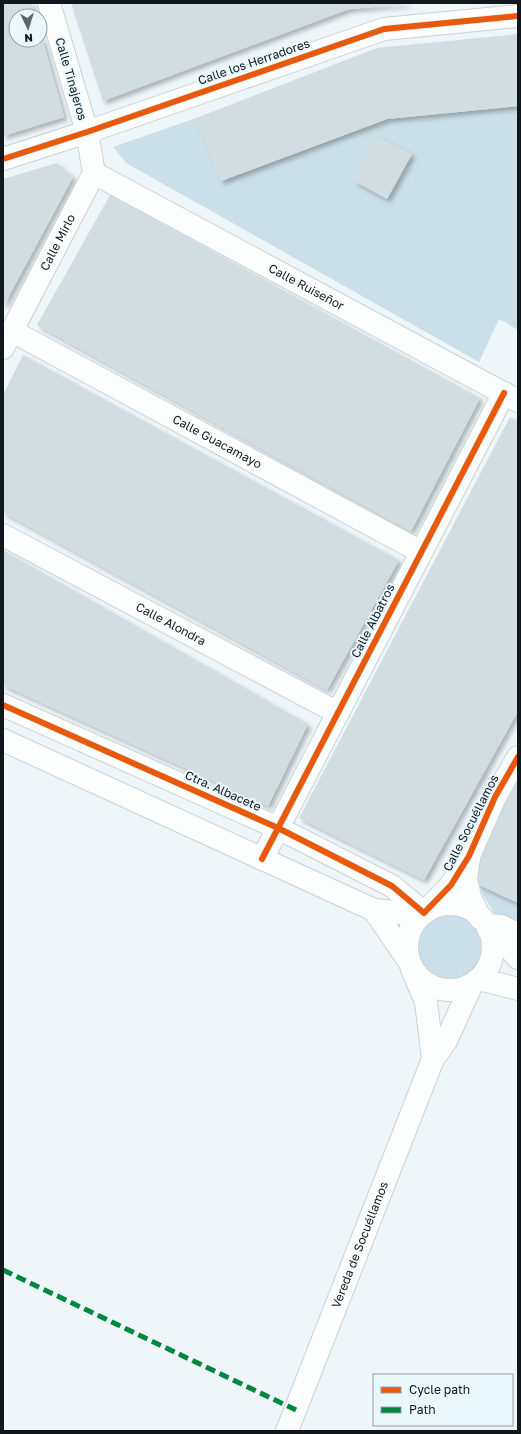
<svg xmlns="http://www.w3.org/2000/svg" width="521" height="1434" font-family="'Golos Text',sans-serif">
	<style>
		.green { fill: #cbdfe8 }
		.building { fill: #d2dde2; filter: url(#shadow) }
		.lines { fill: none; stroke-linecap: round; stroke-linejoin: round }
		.minor-casing { stroke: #cad2d6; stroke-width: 24 }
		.highway-casing { stroke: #cad2d6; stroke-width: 24 }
		.minor { stroke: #fcfefe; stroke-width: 22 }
		.highway { stroke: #fcfefe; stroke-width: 22 }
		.quiet { stroke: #00873e; stroke-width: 5; stroke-dasharray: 10 5; stroke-linecap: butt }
		.cycleway-casing { stroke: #eaf8fe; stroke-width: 8 }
		.cycleway { stroke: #e8590c; stroke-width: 6 }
		.labels { text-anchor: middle; stroke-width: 4; stroke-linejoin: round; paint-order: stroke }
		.street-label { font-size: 12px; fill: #10181c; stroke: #eaf8fe }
	</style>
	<defs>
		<filter id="shadow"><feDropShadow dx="3.5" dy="3.5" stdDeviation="2" flood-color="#0004"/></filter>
	</defs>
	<rect width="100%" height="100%" fill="#eef6fa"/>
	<g class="green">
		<polygon points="518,106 518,330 499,319 479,362 126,163 113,147 196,118 221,181 387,119"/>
		<polygon points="518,779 518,925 500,923 483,895 478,874"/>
		<circle cx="450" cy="948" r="34"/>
	</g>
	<g class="building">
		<polygon points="3,3 32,3 36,16 16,16 16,40 40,40 40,31 64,117 3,136"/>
		<polygon points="71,3 407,3 408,4 349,9 103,101"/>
		<polygon points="518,34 518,106 387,119 221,181 196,118 377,48"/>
		<polygon points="376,136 412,154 387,199 354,181"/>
		<polygon points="57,163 73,177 3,307 3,179"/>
		<polygon points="110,195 480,398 411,531 37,325"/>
		<polygon points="23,355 399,560 327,690 3,512 3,395"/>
		<polygon points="510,417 518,421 518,711 424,880 299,818"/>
		<polygon points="3,550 308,724 268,806 3,685"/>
		<polygon points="518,757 518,903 466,879"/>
	</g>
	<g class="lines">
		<g class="minor-casing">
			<g id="minor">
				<polyline points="3,159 87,132 384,29 518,16"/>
				<path id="s1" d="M94,173L518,401"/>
				<path id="s2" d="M12,331L421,552"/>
				<path id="s3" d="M3,348L94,173L87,132L49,3"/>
				<path id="s4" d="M3,535L338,713"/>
				<polyline points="3,705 278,828 392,886 424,913 451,885 469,856 495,797 518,757"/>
				<polyline points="469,858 466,879 470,897 480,918"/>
				<polyline points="262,859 504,393"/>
				<polyline points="487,925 501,926 518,934"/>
				<polyline points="412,969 426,1002 433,1059"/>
				<path id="s5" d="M287,1431L433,1059L446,1041L472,984"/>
			</g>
		</g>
		<g class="highway-casing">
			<g id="highway">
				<polyline points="3,740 374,910 395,912 419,917"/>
				<circle cx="450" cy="947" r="43"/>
				<polyline points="374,910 408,960"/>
				<polyline points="488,929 503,941 518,958"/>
				<polyline points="479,979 518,989"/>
			</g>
		</g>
		<use href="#minor" class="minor"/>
		<use href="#highway" class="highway"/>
		<polyline class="quiet" points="3,1270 296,1410"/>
		<g class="cycleway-casing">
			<g id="cycleway">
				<polyline points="3,159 87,132 384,29 518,16"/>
				<polyline points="3,705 278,828 392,886 424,913 451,885 469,856 495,797 518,757"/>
				<polyline points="262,859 504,393"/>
			</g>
		</g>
		<use href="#cycleway" class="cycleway"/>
	</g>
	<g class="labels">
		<g class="street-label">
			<text transform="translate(254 62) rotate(-19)" y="4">Calle los Herradores</text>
			<text transform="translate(71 79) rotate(74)" y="4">Calle Tinajeros</text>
			<text dy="4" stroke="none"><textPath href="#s3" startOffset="119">Calle Mirlo</textPath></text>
			<text dy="4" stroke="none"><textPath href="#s1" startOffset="241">Calle Ruiseñor</textPath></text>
			<text dy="4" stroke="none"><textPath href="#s2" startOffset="233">Calle Guacamayo</textPath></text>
			<text transform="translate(373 621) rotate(-63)" y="4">Calle Albatros</text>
			<text dy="4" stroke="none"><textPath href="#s4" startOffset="190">Calle Alondra</textPath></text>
			<text transform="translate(223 791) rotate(24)" y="4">Ctra. Albacete</text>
			<text transform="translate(471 823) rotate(-63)" y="4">Calle Socuéllamos</text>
			<text dy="4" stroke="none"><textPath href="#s5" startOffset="200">Vereda de Socuéllamos</textPath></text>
		</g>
	</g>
	<rect width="521" height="1434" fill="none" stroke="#10181c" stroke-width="8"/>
	<rect x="373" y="1374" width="140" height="52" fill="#eaf8fe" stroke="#939ea4"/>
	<rect x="381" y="1387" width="20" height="6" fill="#e8590c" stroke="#939ea4"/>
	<text x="409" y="1394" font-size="12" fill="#10181c">Cycle path</text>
	<rect x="381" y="1407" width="20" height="6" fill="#00873e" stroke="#939ea4"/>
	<text x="409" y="1414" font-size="12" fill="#10181c">Path</text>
	<g transform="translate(28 28) rotate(176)"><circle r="19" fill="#eaf8fe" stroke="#939ea4"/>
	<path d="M0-3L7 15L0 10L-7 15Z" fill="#5e666a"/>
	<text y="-6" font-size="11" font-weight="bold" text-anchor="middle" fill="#10181c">N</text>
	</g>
</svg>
